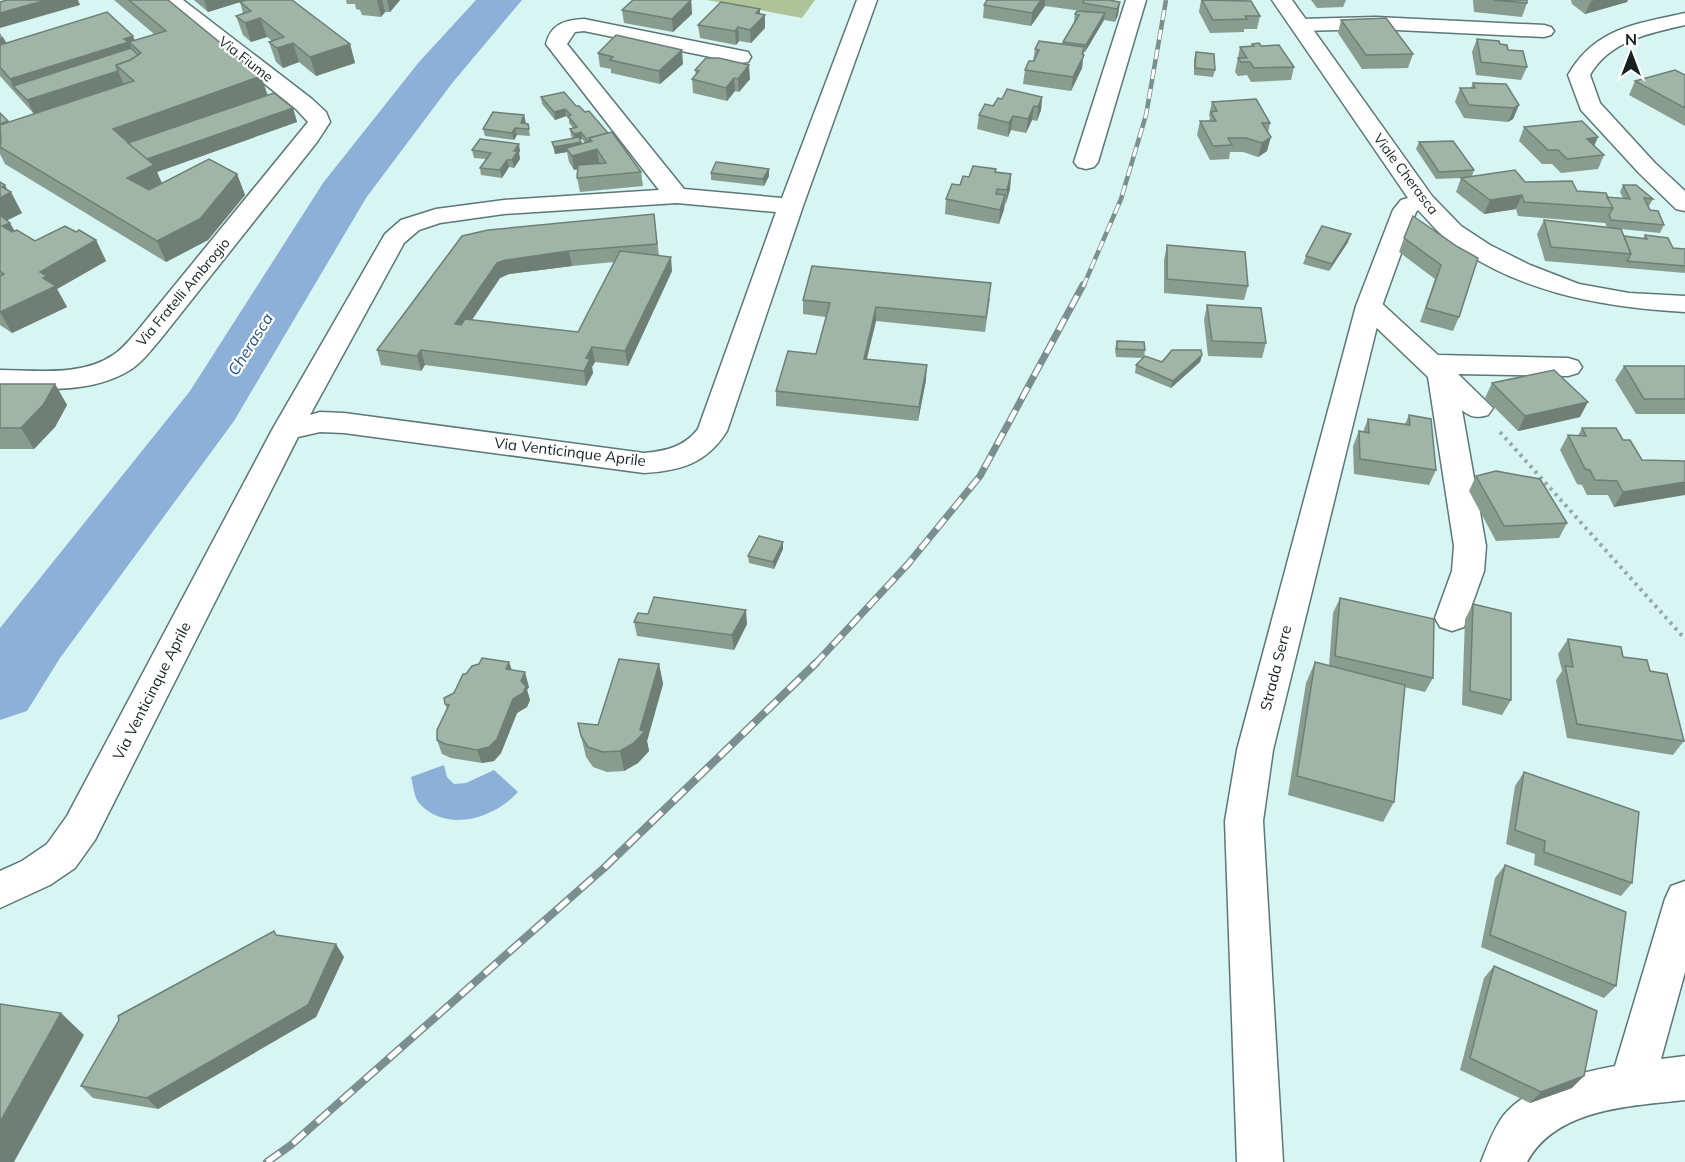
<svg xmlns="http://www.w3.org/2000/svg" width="1685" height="1162" font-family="Mulish,sans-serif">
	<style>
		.green { fill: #aec397 }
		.water { fill: #8db0d9 }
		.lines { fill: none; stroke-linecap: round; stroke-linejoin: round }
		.river { fill: #8db0d9; fill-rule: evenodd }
		.minor-casing { stroke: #5c7775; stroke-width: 3 }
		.major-casing { stroke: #5c7775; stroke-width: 3 }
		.path { stroke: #93aba8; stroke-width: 4; stroke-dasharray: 3 4.5; stroke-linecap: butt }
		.minor { fill: #fff; fill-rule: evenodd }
		.major { fill: #fff; fill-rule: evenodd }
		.rail-far2-casing { stroke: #7b908e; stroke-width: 4.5 }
		.rail-far1-casing { stroke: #7b908e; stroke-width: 7 }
		.rail-casing { stroke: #7b908e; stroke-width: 8 }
		.rail-far2 { stroke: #fff; stroke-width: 3; stroke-dasharray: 10; stroke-linecap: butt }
		.rail-far1 { stroke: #fff; stroke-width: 4.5; stroke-dasharray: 13; stroke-linecap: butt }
		.rail { stroke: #fff; stroke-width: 5; stroke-dasharray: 16; stroke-linecap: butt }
		.wall { fill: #889c90; fill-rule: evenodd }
		.shaded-wall { fill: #6f7f75 }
		.building { fill: #9eb5a7; stroke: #6f7f75; stroke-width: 1.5 }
		.labels { text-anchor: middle; stroke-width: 4.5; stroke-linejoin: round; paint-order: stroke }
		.far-street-label { font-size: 14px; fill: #162120; stroke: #fff }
		.street-label { font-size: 15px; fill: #162120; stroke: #fff }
		.water-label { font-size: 16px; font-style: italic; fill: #1f4f83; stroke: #fff }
	</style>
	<rect width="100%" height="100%" fill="#d7f5f2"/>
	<polygon class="green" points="707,0 815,0 802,18"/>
	<path class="water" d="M444,765L447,777L454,784L466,783L494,770L518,792C495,818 447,834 419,803C414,797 413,784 411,777Z"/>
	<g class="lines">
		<polygon class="river" points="476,0 522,0 453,82 366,198 234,421 60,658 27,711 0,720 0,628 190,391 323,183 419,62"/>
		<g class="minor-casing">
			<g id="minor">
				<path d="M160,0H183L312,99L326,112L330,122L317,142L159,341C151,350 143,361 133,368C95,394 43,389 0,388V370C36,370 81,377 113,355C123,349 131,338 139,329L308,122L296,109Z"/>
				<path d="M857,0H877L803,206L727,431C707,463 681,471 644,473L344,433L320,432L298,437L95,840L75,868L50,885L0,908V871L22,861L47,844L67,816L272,430L385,234L401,220L436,209L504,200L659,190L549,48L546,44C551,24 565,20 584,19L748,52L751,57L748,62L740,63L584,31L575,32L567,44L684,189L782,198ZM677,203L776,212L698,429C684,447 666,451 644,453L344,413L320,412L310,415L404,243L419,230L440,223L504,214Z"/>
				<polygon points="1126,0 1146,0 1098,162 1094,167 1086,169 1078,167 1074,162"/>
				<polygon points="1376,17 1544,25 1551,27 1554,31 1551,35 1544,37 1376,29 1300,31 1293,29 1290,25 1293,21 1300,19"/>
				<path d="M1369,298L1378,300L1438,355L1568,358L1578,361L1582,367L1578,373L1568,376L1458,374L1493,408L1488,415C1478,418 1471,418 1462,410L1486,546L1484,571L1464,627L1452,631L1440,627L1435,618L1452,571L1454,546L1428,377L1360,312L1356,306L1360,300Z"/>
				<path d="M1685,881V972L1661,1059L1685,1056V1100C1631,1106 1556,1108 1527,1162H1481C1487,1147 1493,1130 1503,1116C1528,1085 1578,1073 1615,1066L1665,899L1671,886Z"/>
			</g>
		</g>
		<g class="major-casing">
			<g id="major">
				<path d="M1272,0H1292L1432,196L1461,226L1490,245L1530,265L1579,284L1629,293L1685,296V312C1600,307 1513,292 1444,237C1435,229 1427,219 1418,210L1416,212L1382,306L1273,750L1263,821L1283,1162H1237L1225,821L1237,750L1356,306L1393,210L1401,200L1408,198Z"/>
				<path d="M1685,13V25C1650,33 1609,41 1590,75L1600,103L1655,163L1685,191V211L1676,209L1639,173L1581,110L1568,75C1595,28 1636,24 1685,13Z"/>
			</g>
		</g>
		<polyline class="path" points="1500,432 1685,639"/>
		<use href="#minor" class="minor"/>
		<use href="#major" class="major"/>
		<g class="rail-far2-casing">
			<polyline id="rail-far2" points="1083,287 1121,199 1146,115 1166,0"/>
		</g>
		<g class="rail-far1-casing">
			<polyline id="rail-far1" points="815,664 908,564 980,476 1083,285"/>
		</g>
		<g class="rail-casing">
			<polyline id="rail" points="267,1162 291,1145 604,868 816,663"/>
		</g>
		<use href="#rail-far2" class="rail-far2"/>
		<use href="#rail-far1" class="rail-far1"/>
		<use href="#rail" class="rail"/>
	</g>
	<g class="wall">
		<polygon points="114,0 168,0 261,76 267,95 293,108 297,122 157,172 162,183 237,174 245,195 208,240 166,262 5,164 0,154 0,113 8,123 34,114 0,76 0,33 6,43 135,40 154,34"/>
		<polygon points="194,0 292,0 350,44 355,63 316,76 299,62 283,68 276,62 269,42 272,41 267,37 251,42 243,35 236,16 243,13 240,2 208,12"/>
		<polygon points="346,0 400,0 390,12 385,12 381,17 362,15 360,10 356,9 355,4 347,4"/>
		<polygon points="691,0 692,14 673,32 624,23 622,10"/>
		<polygon points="987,0 1111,0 1120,2 1118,15 1115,22 1104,20 1085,52 1084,52 1082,68 1071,91 1023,84 1025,70 1033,61 1035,49 1062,44 1063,42 1075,21 1074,21 1075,14 1082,11 1045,6 1031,26 983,18 984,5"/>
		<polygon points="1201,0 1235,0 1260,16 1257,29 1244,29 1244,32 1210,33 1199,12"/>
		<polygon points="1311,0 1346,0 1343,7 1317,8"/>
		<polygon points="1473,0 1527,0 1527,3 1522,17 1474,12"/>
		<polygon points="1571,0 1628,0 1627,2 1585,14 1572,4"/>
		<polygon points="760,14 765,28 751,43 739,41 736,45 700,38 698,25"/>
		<polygon points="1341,20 1413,54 1408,68 1362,69 1338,33"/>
		<polygon points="1477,39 1500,44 1527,67 1521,80 1476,75 1472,52"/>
		<polygon points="1252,44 1261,46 1294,67 1291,80 1251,82 1247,75 1238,76 1235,72 1240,47 1251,47"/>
		<polygon points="1196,52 1215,70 1213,77 1194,75 1194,59"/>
		<polygon points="598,53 683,64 660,84 611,73 611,69 600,67"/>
		<polygon points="695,70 750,79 739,92 735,91 727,101 693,93 692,79 696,75"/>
		<polygon points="1685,75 1685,126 1629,95 1635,81"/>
		<polygon points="1473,83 1519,105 1513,119 1508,122 1464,118 1455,102 1460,88 1471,88"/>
		<path d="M541,97L576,106L585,112L608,133L641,172L643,186L580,192L577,178L578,169L574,170L569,162L567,152L555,154L552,142L573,138L571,136L570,129L573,128L569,123V119L566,116L555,120L542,104ZM580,139H582L585,143L582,144Z"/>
		<polygon points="1042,97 1041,110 1037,121 1032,120 1026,133 1011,130 1008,137 977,129 979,115 1002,99"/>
		<polygon points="1212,102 1270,123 1268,133 1267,151 1258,157 1243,152 1230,152 1229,159 1210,160 1197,135 1200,121 1209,121 1210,118 1209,115"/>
		<polygon points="524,115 525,123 528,124 530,136 517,135 514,140 485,136 483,129"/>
		<polygon points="1524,127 1594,145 1604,155 1598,169 1561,173 1552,164 1542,164 1519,141"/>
		<polygon points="1419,142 1474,170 1472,176 1525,182 1607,197 1623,198 1620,192 1623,185 1653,199 1649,206 1648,206 1650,210 1664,225 1660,233 1621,229 1624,236 1643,239 1645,235 1673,248 1685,249 1685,273 1545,261 1537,234 1544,220 1607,227 1605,223 1518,216 1516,209 1484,214 1456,192 1461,178 1436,179 1416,149"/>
		<polygon points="472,150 520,151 519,153 520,159 514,168 509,167 502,178 481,175 480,168 486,159 474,158"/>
		<polygon points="996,172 1011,174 1010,189 999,224 945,214 946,199 969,177"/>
		<polygon points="711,173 769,176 764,186 711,180"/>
		<polygon points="0,182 7,190 22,213 7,220 15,231 35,241 76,232 96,240 106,261 57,289 67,307 12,333 0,325"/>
		<path d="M654,214L659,256L672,271L628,366L595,362L592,367L593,373L586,386L425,365L421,371L381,365L377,350L462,236ZM614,262L578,332L472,320L500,278L509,274L572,266Z"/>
		<polygon points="1404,238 1458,247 1459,317 1453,331 1420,322 1435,279 1399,252"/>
		<polygon points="1348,242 1329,271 1303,264 1306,256"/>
		<polygon points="1167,245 1248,286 1244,300 1164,293 1164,260"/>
		<polygon points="990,298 985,332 876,321 867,359 926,380 918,421 776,406 776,391 816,354 826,317 803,314 803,300"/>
		<polygon points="1207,305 1266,343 1262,358 1208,356 1204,320"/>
		<polygon points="1117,341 1145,350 1144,357 1162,362 1202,355 1200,362 1171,388 1135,373 1136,365 1143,358 1116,357 1115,349"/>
		<polygon points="1624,366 1685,366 1685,414 1636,414 1615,380"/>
		<polygon points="1492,383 1580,417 1518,431 1485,398"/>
		<polygon points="0,384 55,384 67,405 55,427 34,449 0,449"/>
		<polygon points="1409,415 1436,470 1429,485 1354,474 1353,446 1359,431 1363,432 1368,419 1405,424"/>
		<polygon points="1582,428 1623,440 1642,460 1685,461 1614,507 1608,495 1587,495 1582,485 1577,484 1560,450 1568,435 1578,436"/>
		<polygon points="1476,476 1567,523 1559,538 1496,541 1469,491"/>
		<polygon points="783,542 783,549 774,569 749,563 748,556"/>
		<polygon points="1340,598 1433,678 1425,692 1404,687 1394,802 1383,822 1288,795 1306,683 1315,662 1329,666 1333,613"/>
		<polygon points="1473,604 1511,700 1502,715 1462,705 1465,619"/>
		<polygon points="648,614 747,624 734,650 637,636 634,622"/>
		<polygon points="1568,639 1623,657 1650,671 1684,741 1673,755 1567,738 1556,680 1562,671 1558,654"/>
		<polygon points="509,662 512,670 529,687 527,690 530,700 527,707 517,713 501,753 494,761 482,763 451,758 442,754 437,740 447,709 445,704 466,674"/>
		<polygon points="659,664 663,684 647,741 649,751 638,763 624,771 607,772 593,767 586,757 581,736 598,725"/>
		<polygon points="1524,772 1632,883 1621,896 1534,865 1535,854 1506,844 1515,786"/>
		<polygon points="1505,865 1616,986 1604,998 1481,947 1495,878"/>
		<polygon points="274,931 276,935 344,957 316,1017 158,1109 93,1098 81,1086"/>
		<polygon points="1494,966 1572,1088 1530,1103 1460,1070 1484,978"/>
	</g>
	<g class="shaded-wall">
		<polygon points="46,0 78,0 80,5 0,28 0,13"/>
		<polygon points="204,0 247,0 208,12"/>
		<polygon points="377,0 382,0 385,12 381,17"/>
		<polygon points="387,0 400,0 390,12"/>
		<polygon points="691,0 692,14 673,32 672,19"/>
		<polygon points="1041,0 1045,0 1045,6 1031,26 1032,13"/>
		<polygon points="1595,0 1628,0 1627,2 1585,14 1591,1"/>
		<polygon points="1120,2 1118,15 1115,22 1117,9"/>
		<polygon points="760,9 760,19 765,15 765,28 751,43 750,30 756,13"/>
		<polygon points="1105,13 1104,20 1085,52 1086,45"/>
		<polygon points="260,18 267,37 251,42 245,23"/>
		<polygon points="738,27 739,41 736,45 735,31"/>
		<polygon points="133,36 140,53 129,42 137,62 116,65 13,86 10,79"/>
		<polygon points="3,37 7,44 0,46 0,38"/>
		<polygon points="293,43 299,62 283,68 277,48"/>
		<polygon points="350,44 355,63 316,76 310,57"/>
		<polygon points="1084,47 1082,68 1071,91 1073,77"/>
		<polygon points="682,50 683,64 660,84 659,71"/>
		<polygon points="749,65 750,79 739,92 738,79"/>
		<polygon points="118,71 124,85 34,114 27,100"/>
		<polygon points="261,76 268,96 129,147 113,129"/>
		<polygon points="734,78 735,91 727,101 726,88"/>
		<polygon points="1042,97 1041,110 1037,121 1038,107"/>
		<polygon points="1519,105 1513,119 1508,122 1514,108"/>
		<polygon points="1034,106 1032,120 1026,133 1028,119"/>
		<polygon points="293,108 297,122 157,172 163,186 136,198 127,178 144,160"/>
		<polygon points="565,109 566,116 555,120 554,112"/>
		<polygon points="524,115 526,123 522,130 521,123"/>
		<polygon points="1013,116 1011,130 1008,137 1009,123"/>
		<polygon points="515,128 517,135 514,140 512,133"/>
		<polygon points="581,132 582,139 575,141 574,134"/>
		<polygon points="1271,137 1267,151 1258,157 1262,143"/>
		<polygon points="1598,137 1592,151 1587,139"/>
		<polygon points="581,142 582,149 566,148 567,152 555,154 554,147"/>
		<polygon points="519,144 520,151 519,153 520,159 514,168 512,160 514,151"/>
		<polygon points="597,149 599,163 574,170 572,156"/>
		<polygon points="507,160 509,167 502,178 500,170"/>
		<polygon points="769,169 769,176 764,186 763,179"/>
		<polygon points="237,174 245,195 208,240 166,262 157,241"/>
		<polygon points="1011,174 1010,189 1006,204 1007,190"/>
		<polygon points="5,185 9,193 11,192 22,213 0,224 0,198 2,187"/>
		<polygon points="1005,195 1004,210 999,224 1000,210"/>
		<polygon points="1522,195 1516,209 1484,214 1490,200"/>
		<polygon points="10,223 21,243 2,226"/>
		<polygon points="1351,234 1348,242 1329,271 1332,264"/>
		<polygon points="96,240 106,261 57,289 67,307 12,333 0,312 40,272"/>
		<polygon points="569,251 572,266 509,274 500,278 459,339 455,324 497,263 506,260"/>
		<polygon points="671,257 672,271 628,366 625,351"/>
		<polygon points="876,307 876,321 863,373 864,359"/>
		<polygon points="592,347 595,362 592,367 593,373 586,386 584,371 586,358"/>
		<polygon points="421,350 425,365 421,371 417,356"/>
		<polygon points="1202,355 1200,362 1171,388 1173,381"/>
		<polygon points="927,365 926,380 918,421 919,407"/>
		<polygon points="55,384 67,405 55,427 34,449 21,428"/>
		<polygon points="1588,402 1580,417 1518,431 1525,416"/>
		<polygon points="1685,482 1685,495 1614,507 1623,492"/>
		<polygon points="783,542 783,549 774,569 773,562"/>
		<polygon points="746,610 747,624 734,650 732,635"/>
		<polygon points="509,662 513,676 506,669"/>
		<polygon points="659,664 663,684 647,741 649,751 638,763 624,771 620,751 640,730"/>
		<polygon points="525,672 529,687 527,690 530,700 527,707 517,713 501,753 494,761 482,763 477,750 513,699"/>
		<polygon points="336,944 344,957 316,1017 158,1109 147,1098"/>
		<polygon points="61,1013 84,1035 14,1162 0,1162 0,1122"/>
		<polygon points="1584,1076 1572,1088 1530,1103 1541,1092"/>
	</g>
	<g class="building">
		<polygon points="7,0 46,0 0,13 0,2"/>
		<polygon points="129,0 168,0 261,76 113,129 154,165 127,178 149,190 209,159 237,174 200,219 157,241 0,147 1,142 0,125 134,81 116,65 130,60 141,53 129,42 166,31"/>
		<polygon points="246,0 292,0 350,44 310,57 293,43 277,48 269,42 284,37 260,18 245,23 236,16 251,11 240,2"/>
		<polygon points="633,0 691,0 672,19 622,10"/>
		<polygon points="987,0 1041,0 1032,13 984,5"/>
		<polygon points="1084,0 1108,0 1120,2 1117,9 1083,3"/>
		<polygon points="1202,0 1251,1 1260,16 1245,16 1247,19 1213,20"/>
		<polygon points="1494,0 1527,0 1527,3"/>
		<polygon points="721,2 760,9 756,13 765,15 750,30 738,27 735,31 698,25"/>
		<polygon points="1077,11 1105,13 1086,45 1063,42 1079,15 1075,14"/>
		<polygon points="107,12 133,36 124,39 129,42 10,79 0,67 0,45"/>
		<polygon points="1386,18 1413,54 1366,55 1341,20"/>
		<polygon points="616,35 682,50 659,71 610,60 613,57 598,53"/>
		<polygon points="1477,39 1499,41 1500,44 1507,45 1508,50 1523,51 1527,67 1481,62"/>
		<polygon points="1039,41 1084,47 1082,54 1084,55 1073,77 1025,70 1029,61 1034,61 1039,50 1035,49"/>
		<polygon points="1259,43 1261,46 1279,45 1294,67 1254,68 1250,62 1241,62 1238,58 1247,58 1240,47 1254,46 1252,44"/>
		<polygon points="131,48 138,55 130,60 116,65 118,71 27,100 13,86"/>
		<polygon points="1196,52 1214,54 1215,70 1195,68"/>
		<polygon points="706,58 719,58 749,65 738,79 734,78 726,88 692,79 699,71 695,70"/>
		<polygon points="1675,70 1685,75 1685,108 1635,81"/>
		<polygon points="1473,83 1506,84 1519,105 1514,108 1469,105 1460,88 1475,88"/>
		<polygon points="1007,89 1042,97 1038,107 1034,106 1028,119 1013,116 1009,123 979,115 985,104 993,106 998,98 1002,99"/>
		<polygon points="564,92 576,106 579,106 585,112 589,111 608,133 589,138 590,141 588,141 581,132 574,134 570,129 577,127 568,116 571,115 565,109 554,112 541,97"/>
		<polygon points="274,93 293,108 147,159 128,143"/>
		<polygon points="1256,99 1270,123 1262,123 1271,137 1262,143 1246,138 1228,138 1232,145 1213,146 1200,121 1216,121 1211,112 1217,111 1212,102"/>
		<polygon points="493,112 524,115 521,123 528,124 529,129 515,128 512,133 483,129"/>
		<polygon points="0,113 8,121 0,124"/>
		<polygon points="1582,121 1598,137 1587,139 1604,155 1567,159 1558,150 1548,150 1524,127"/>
		<polygon points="612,132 641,172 577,178 578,165 606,163 597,149 572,156 566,148 592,141 589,138"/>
		<polygon points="579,137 581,142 554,147 552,142"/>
		<polygon points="480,139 519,144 514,151 518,151 512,160 507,160 500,170 480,168 491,153 472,150"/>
		<polygon points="1453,141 1474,170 1439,172 1419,142"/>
		<polygon points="716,162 769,169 763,179 711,173"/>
		<polygon points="973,166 996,169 995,172 1011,174 1007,190 997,189 996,194 1005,195 1000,210 946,199 952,184 960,185 963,176 969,177"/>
		<polygon points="1515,170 1525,182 1572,181 1577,191 1606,193 1613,208 1524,202 1522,195 1490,200 1461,178"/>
		<polygon points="0,182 5,185 2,187 11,192 0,198"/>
		<polygon points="1623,185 1636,185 1653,199 1644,198 1650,210 1658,211 1664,225 1611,220 1609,215 1613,208 1607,197 1630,199"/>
		<polygon points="654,214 657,244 569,251 506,260 497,263 455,324 461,325 465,319 578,332 620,251 671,257 625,351 592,347 586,358 590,359 584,371 421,350 417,356 377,350 462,236 488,230"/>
		<polygon points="0,215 10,223 2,226 12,232 17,230 35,241 65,226 76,232 79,230 96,240 40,272 47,276 43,278 56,286 0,312 0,276 4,274 0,271"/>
		<polygon points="1413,216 1458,247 1478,258 1459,317 1426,308 1441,265 1404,238"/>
		<polygon points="1544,220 1621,229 1631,254 1551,247"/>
		<polygon points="1322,226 1351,234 1332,264 1306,256"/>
		<polygon points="1645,235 1668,238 1673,248 1685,249 1685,266 1627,261 1631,254 1624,236 1647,239"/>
		<polygon points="1167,245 1245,252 1248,286 1167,279"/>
		<polygon points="812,266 991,283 986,317 876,307 864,359 927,365 919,407 776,391 788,351 816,354 830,303 803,300"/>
		<polygon points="1207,305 1261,308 1266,343 1212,341"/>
		<polygon points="1117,341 1144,342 1145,350 1117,349"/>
		<polygon points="1172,350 1201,350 1202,355 1173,381 1136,365 1145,356 1162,362"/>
		<polygon points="1624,366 1685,366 1685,399 1644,399"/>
		<polygon points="1554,370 1588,402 1525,416 1492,383"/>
		<polygon points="0,384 55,384 43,405 21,428 0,428"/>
		<polygon points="1409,415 1431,419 1436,470 1360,459 1359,431 1369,433 1368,419 1410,425"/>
		<polygon points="1582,428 1616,428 1623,440 1630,440 1642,460 1685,461 1685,482 1623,492 1617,481 1595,480 1590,470 1585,469 1568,435 1586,436"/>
		<polygon points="1496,471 1540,479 1567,523 1504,526 1476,476"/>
		<polygon points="759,536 783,542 773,562 748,556"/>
		<polygon points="654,597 746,610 732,635 634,622 638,613 648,614"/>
		<polygon points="1340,598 1434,619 1433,678 1335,656"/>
		<polygon points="1473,604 1511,613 1511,700 1470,691"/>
		<polygon points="1568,639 1621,647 1623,657 1647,660 1650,671 1667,674 1684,741 1577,724 1565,666 1573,667"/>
		<polygon points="482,658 509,662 506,669 525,672 521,681 526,686 523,693 513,699 497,739 489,747 477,750 445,744 437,740 437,730 449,705 445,704 444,698 454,693 463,674 466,674 472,666 479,664"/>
		<polygon points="619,659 659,664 640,730 645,731 634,743 620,751 603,752 588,747 581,736 578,723 598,725"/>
		<polygon points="1315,662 1405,685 1394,802 1297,776"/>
		<polygon points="1524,772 1639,812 1632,883 1544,852 1545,841 1515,830"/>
		<polygon points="1505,865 1626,912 1616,986 1490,935"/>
		<polygon points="274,931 276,935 336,944 308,1005 147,1098 81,1086 119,1020 118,1016"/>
		<polygon points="1494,966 1597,1011 1584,1076 1541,1092 1470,1058"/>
		<polygon points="0,1004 61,1013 0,1122"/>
	</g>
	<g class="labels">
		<g class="far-street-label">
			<text transform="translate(246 59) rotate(38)" y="5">Via Fiume</text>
			<text transform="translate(1406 174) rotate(53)" y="5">Viale Cherasca</text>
			<text transform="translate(183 292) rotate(-50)" y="5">Via Fratelli Ambrogio</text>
		</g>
		<g class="street-label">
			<text transform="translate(570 452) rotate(7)" y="5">Via Venticinque Aprile</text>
			<text transform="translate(1276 668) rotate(-76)" y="5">Strada Serre</text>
			<text transform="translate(152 691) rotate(-63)" y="5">Via Venticinque Aprile</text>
		</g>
		<g class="water-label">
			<text transform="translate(250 344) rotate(-58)" y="6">Cherasca</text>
		</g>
	</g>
	<g transform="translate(1631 54)" stroke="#ffffff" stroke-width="4.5" paint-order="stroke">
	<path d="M0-4.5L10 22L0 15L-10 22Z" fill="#162120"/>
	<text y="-9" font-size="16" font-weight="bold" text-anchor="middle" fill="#162120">N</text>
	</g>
</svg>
